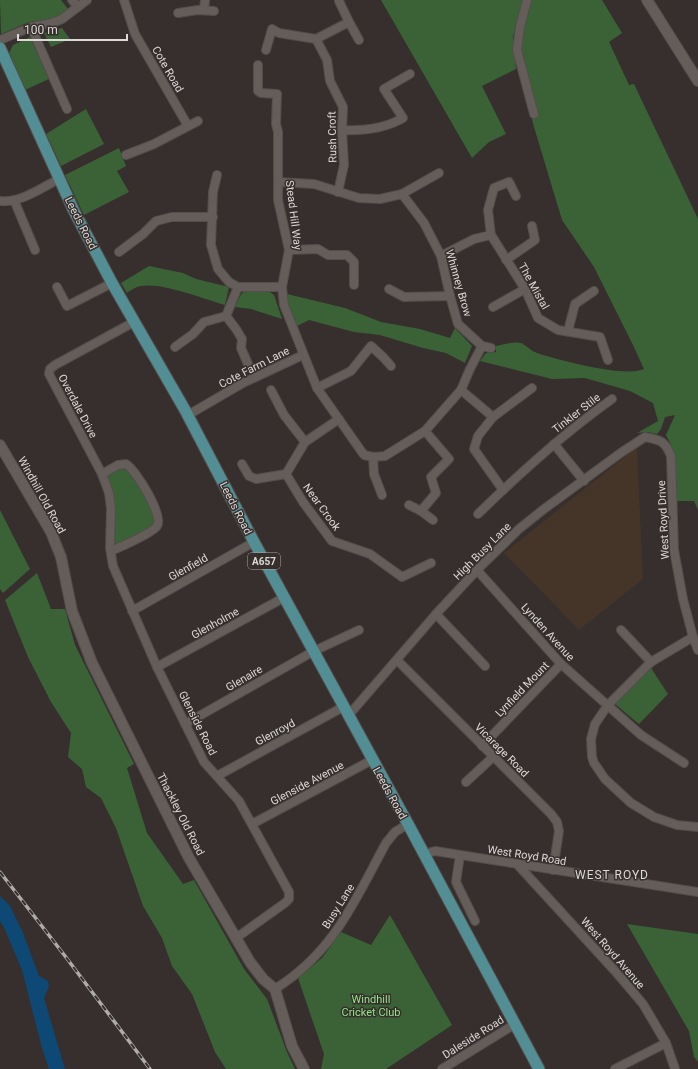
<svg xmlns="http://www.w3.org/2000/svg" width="698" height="1069" font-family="Roboto,sans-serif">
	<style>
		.education { fill: #443528 }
		.green { fill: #3b6236 }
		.water { fill: #0e4875 }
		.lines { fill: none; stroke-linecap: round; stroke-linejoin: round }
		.minor-casing { stroke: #534d4b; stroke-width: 10 }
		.tertiary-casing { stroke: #534d4b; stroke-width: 12 }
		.primary-casing { stroke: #534d4b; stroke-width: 13 }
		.minor { stroke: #645d5a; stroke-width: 8 }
		.tertiary { stroke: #645d5a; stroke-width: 10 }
		.primary { stroke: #548e95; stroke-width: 11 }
		.rail-casing { stroke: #afaba9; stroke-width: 3.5 }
		.rail { stroke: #362f2d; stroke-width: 2; stroke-dasharray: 6; stroke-linecap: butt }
		.labels { text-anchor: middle; stroke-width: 3; stroke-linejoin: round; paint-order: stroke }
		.shield { fill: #362f2d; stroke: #aba6a4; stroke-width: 1 }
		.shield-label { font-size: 10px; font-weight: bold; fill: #ddd9d7 }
		.street-label { font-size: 11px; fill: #ddd9d7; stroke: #362f2d }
		.park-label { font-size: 11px; fill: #93e688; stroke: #362f2d }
		.neighbourhood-label { font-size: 12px; letter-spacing: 1px; fill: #ddd9d7; stroke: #362f2d }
	</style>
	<rect width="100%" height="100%" fill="#362f2d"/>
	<polygon class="education" points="637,447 643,579 579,630 504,553"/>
	<g class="green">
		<polygon points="0,0 61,0 68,9 56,19 29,22 1,34"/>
		<polygon points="381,0 523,0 513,37 516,69 482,86 506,134 489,142 472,158"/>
		<path d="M529,0H602L622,33L609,42L629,85L634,84L698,219V510L694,501H677L670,443L666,435L675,415L665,417L661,429L657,434L647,432L637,433L658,421L653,403L630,391L585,378L552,379L480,361L486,353L496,352V346C503,345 514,341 521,343C526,345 531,351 537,353C558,360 625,378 644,369L633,345L594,267L562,220L534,127L520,75L525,71L522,51V29Z"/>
		<polygon points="62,28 70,39 51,47 44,33"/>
		<polygon points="30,37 49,79 25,90 9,53 13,45"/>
		<polygon points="86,109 104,144 61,166 46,134"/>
		<polygon points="119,148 126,166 117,171 129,192 84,215 65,175"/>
		<path d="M149,266L183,273L196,279L229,287L225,305C205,299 161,282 141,286C137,286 131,290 127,293L121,283Z"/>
		<polygon points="244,291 270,292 274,295 282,319 251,309 235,307 240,296"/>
		<polygon points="287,294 345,308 381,322 420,329 450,338 455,328 472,346 465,363 446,353 423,348 380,335 354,332 309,320 297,326 286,301"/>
		<polygon points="118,465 131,467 159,522 111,551 111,509 102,474"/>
		<polygon points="0,510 30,569 3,593 0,589"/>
		<polygon points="37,573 51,609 65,609 75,645 134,764 127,768 147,833 183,884 194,880 244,969 267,999 287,1052 295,1069 226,1069 215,1052 192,994 172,966 162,938 143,906 116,828 101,798 86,787 82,769 68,757 71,733 51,702 28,657 5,600"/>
		<polygon points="651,668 668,694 639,724 615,704"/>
		<polygon points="390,915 452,1025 386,1069 321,1069 324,1054 298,978 322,958 341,932 371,945"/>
		<polygon points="627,924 698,934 698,1062 694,1057 689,1031"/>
	</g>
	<polygon class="water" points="0,896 10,906 23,933 39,976 48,981 49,986 44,998 65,1069 49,1069 42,1048 22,970 5,930 0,921"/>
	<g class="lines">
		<g class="minor-casing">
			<g id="minor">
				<polyline points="72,0 78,7"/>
				<polyline points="124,0 135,34 188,126"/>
				<polyline points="527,0 520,27 517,50 534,114"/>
				<polyline points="204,10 205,0"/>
				<polyline points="178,13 198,10 214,11"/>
				<polyline points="349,22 359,40"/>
				<polyline points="31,27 67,109"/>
				<polyline points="316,39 327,60 330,81 343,107 342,130 344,165 338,192"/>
				<polyline points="0,40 31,27 52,23 62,19 87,0"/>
				<polyline points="266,50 272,29 279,33 316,39 349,22 339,1"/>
				<polyline points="258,65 258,91 261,93 277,94 276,124 278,132 278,200 289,250 282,287 284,305 317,388 364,455 373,457 374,474 382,495"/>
				<path d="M342,130C363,131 384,129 403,118L384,89L410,74"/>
				<polyline points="126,155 154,144 198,121"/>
				<polyline points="217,175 213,192 211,245 218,269 229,282 238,287 282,287"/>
				<polyline points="278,182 314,184 359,198 380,199 402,194 439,173"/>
				<polyline points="402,194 424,223 441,256 450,296 458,324 482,346 491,348"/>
				<polyline points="516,196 509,182 494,188 488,210 491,235 525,289 538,318 558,330 600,337 608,360"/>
				<polyline points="14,200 35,250"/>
				<path d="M0,201C21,203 41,188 59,179"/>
				<polyline points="289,250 318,249 328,255 347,255 354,262 354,285"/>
				<polyline points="119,252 143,234 156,221 172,217 213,217"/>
				<polyline points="441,256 474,239 491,235"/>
				<polyline points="506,260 535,240 532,226"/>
				<polyline points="57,287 67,306 112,283"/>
				<polyline points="389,289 404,297 450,296"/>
				<polyline points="493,307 525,289"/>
				<polyline points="226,316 236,329 242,339 241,348 248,364"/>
				<polyline points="134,322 55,365 50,369 49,374 102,474 109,493 111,509 110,548 113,566 157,667 204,762 239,801 289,892 289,899 285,903 236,938"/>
				<polyline points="568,331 575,304 594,291"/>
				<polyline points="175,347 193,334 204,322 226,316 238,287"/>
				<polyline points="317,388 351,371 371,346 383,357 391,366"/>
				<polyline points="271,390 284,415 305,442"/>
				<polyline points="461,390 493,417"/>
				<polyline points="188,415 243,383 303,355"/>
				<polyline points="554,444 584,481"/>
				<polyline points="373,457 385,456 425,431 461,390 470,369 482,346"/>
				<polyline points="242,464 249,476 256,479 286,474 305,442 339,419"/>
				<path d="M102,474L118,465L126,464C136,470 164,516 157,526C153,533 120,547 111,551"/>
				<polyline points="286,474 303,502 332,541 370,554 402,577 431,563"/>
				<polyline points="503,490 474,449 478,436 493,417 532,388"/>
				<polyline points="409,505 421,511 433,520"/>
				<polyline points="421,511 436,493 431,477 449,459 425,431"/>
				<path d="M478,514C520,473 564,433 612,399"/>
				<polyline points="477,570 561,664 641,735 684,763"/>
				<polyline points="132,611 254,542"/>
				<polyline points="436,614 485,666"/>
				<polyline points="621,630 651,662"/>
				<polyline points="693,637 651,662 608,705 595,724 591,739 592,757 594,763 605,779 631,803 654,817 677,825 698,827"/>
				<polyline points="397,660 551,814 557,822 559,831 553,870"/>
				<polyline points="157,667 285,597"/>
				<path d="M348,716L436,614L477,570L519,529L544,509L622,452L645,437C661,440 665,441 671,456L674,550L683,599L693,637L698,650"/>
				<polyline points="185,724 314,651 359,630"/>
				<polyline points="482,746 561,664"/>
				<polyline points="217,776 343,707"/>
				<polyline points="466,782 493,757"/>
				<polyline points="252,824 372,760"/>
				<polyline points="424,854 435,851 698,892"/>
				<polyline points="460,855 456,882 475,921"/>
				<polyline points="517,864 615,971 643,1004 666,1043 675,1069"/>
				<path d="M275,989C334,952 354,902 386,843L395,832L408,824"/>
				<polyline points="442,1069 515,1024"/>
				<polyline points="615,1069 666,1043"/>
			</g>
		</g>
		<g class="tertiary-casing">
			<g id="tertiary">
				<polyline points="647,0 698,81"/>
				<polyline points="0,445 51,532 61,557 72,611 92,663 189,858 250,962 263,979 275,989 292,1046 304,1069"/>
			</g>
		</g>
		<g class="primary-casing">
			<polyline id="primary" points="0,48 74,211 112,283 185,410 254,542 408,824 539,1069"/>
		</g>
		<use href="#minor" class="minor"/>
		<use href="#tertiary" class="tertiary"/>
		<use href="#primary" class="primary"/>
		<g class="rail-casing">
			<polyline id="rail" points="0,872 65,956 150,1069"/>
		</g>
		<use href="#rail" class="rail"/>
	</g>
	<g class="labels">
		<rect class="shield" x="248" y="553" width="32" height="16" rx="3"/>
		<g class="shield-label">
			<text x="264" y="565">A657</text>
		</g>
		<g class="street-label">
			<text transform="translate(168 69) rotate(60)" y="4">Cote Road</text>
			<text transform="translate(332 137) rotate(-91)" y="4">Rush Croft</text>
			<text transform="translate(294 215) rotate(83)" y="4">Stead Hill Way</text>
			<text transform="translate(81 223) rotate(63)" y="4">Leeds Road</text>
			<text transform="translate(459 283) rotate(74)" y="4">Whinney Brow</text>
			<text transform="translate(534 286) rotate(61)" y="4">The Mistal</text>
			<text transform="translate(254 367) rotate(-27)" y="4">Cote Farm Lane</text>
			<text transform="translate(78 406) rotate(62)" y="4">Overdale Drive</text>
			<text transform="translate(576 413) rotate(-38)" y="4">Tinkler Stile</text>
			<text transform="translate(42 495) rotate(61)" y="4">Windhill Old Road</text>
			<text transform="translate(322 507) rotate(54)" y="4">Near Crook</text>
			<text transform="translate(236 508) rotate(63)" y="4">Leeds Road</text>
			<text transform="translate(663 520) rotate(-93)" y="4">West Royd Drive</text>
			<text transform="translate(482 551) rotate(-45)" y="4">High Busy Lane</text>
			<text transform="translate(188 567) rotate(-29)" y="4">Glenfield</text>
			<text transform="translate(215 623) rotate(-29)" y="4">Glenholme</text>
			<text transform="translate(548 632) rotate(48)" y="4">Lynden Avenue</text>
			<text transform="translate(244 678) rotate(-30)" y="4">Glenaire</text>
			<text transform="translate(522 689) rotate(-46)" y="4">Lynfield Mount</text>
			<text transform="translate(198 723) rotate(63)" y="4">Glenside Road</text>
			<text transform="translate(275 732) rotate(-28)" y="4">Glenroyd</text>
			<text transform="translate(502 750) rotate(45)" y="4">Vicarage Road</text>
			<text transform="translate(307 783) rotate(-28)" y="4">Glenside Avenue</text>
			<text transform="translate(390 793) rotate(61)" y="4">Leeds Road</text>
			<text transform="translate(181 814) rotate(63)" y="4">Thackley Old Road</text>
			<text transform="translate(527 855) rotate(9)" y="4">West Royd Road</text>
			<text transform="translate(338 906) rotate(-58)" y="4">Busy Lane</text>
			<text transform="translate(613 953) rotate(49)" y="4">West Royd Avenue</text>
			<text transform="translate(473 1037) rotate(-32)" y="4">Daleside Road</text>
		</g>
		<g class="park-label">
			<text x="371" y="1003">Windhill<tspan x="371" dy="13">Cricket Club</tspan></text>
		</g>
		<g class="neighbourhood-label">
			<text x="612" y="879">WEST ROYD</text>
		</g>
	</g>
	<path d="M18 34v6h109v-6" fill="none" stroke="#ddd9d7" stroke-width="2"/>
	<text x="24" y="34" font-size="12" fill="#ddd9d7" stroke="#362f2d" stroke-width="3" paint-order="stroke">100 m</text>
</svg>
